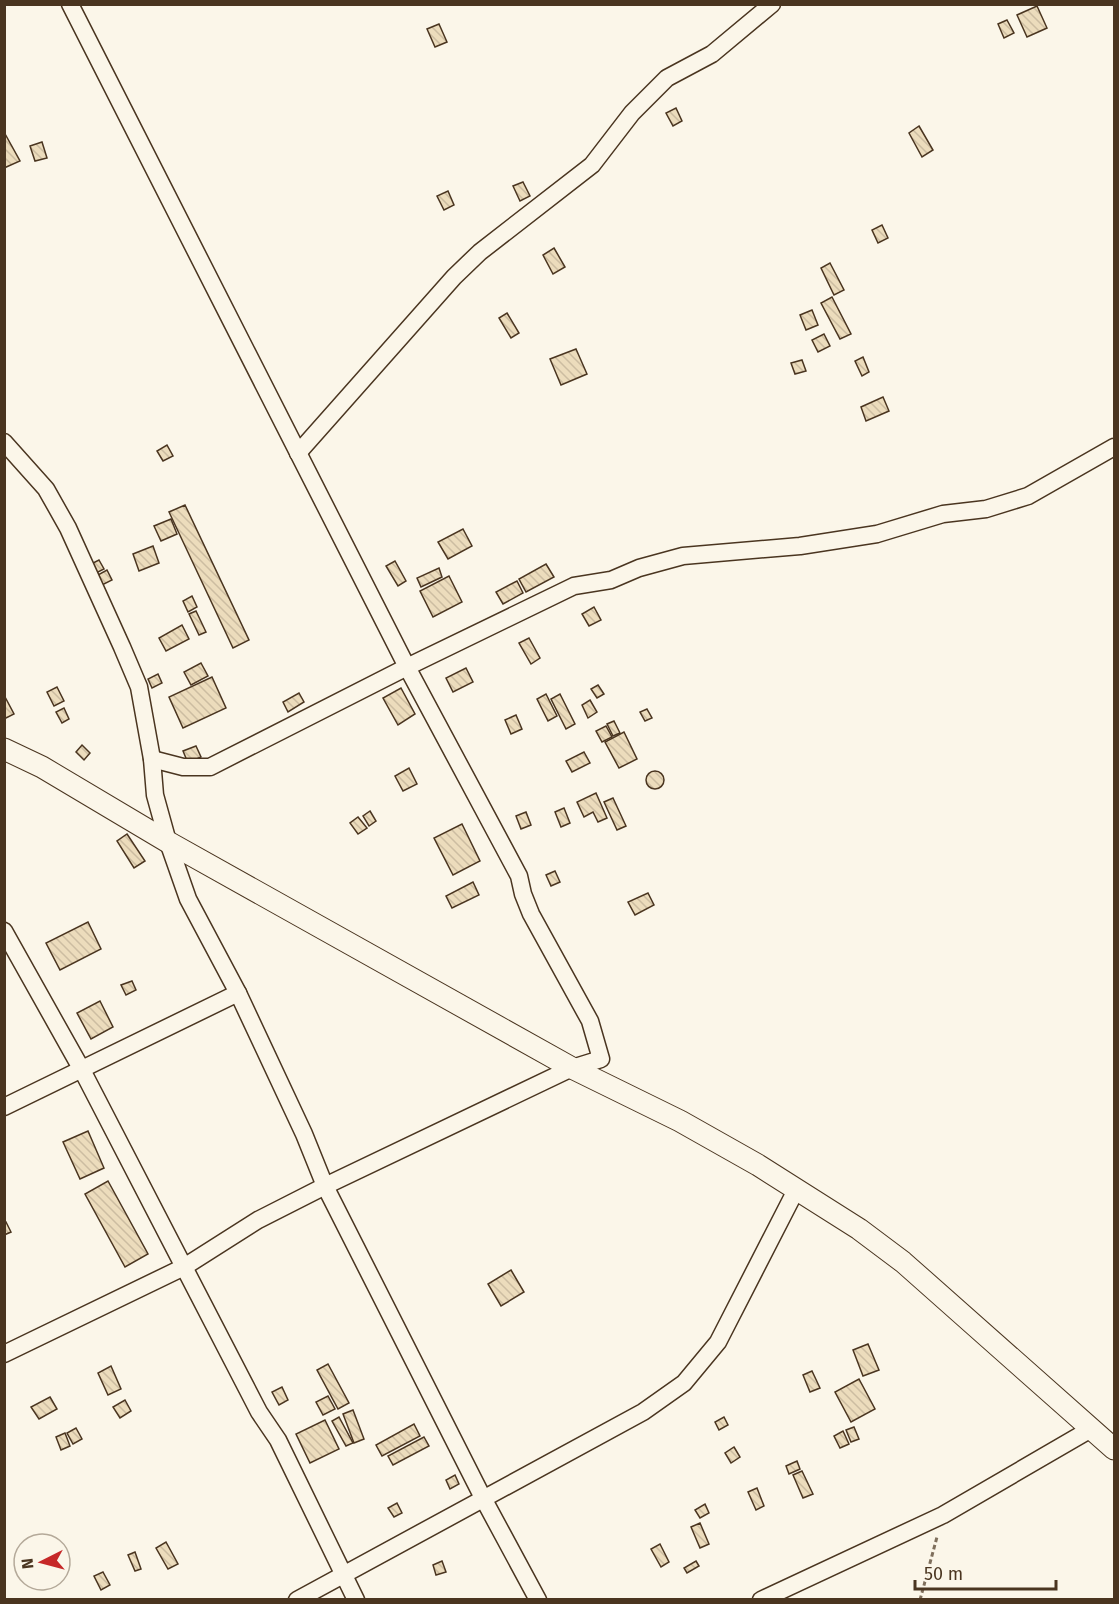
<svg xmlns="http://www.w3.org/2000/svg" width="1119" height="1604" font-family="'Fira Sans',sans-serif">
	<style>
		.building { fill: url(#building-back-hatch); stroke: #4a3520; stroke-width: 1.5 }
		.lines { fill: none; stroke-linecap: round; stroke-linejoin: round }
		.minor-casing { stroke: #4a3520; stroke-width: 19 }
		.tertiary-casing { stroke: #4a3520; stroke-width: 23 }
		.path { stroke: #7f6f5c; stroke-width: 3; stroke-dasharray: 4.5 3; stroke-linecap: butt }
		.minor { stroke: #fbf6e9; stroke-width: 16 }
		.tertiary { stroke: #fbf6e9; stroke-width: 21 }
	</style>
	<defs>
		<pattern id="building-back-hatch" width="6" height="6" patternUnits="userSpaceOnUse" patternTransform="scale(1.5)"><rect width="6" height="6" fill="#ecdcbc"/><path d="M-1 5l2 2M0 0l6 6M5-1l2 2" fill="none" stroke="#ccbda1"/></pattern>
	</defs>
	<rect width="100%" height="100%" fill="#fbf6e9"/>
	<g class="building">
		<polygon points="1037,6 1047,28 1027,37 1017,15"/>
		<polygon points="1007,20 1014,33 1004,38 998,24"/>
		<polygon points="439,24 447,42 435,47 427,29"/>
		<polygon points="676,108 682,121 673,126 666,113"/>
		<polygon points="919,126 933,150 922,157 909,133"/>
		<polygon points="4,132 20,161 4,168"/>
		<polygon points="42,142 47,158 35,161 30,146"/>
		<polygon points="523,182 530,196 520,201 513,186"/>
		<polygon points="448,191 454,205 444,210 437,196"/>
		<polygon points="882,225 888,238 878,243 872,230"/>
		<polygon points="554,248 565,267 553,274 543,255"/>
		<polygon points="830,263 844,290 834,295 821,268"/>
		<polygon points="832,297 851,334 840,339 821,303"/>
		<polygon points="812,310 818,325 806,330 800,315"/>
		<polygon points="507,313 519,333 511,338 499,318"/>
		<polygon points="824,334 830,346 818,352 812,340"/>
		<polygon points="576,349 587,374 561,385 550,359"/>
		<polygon points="863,357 869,372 862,376 855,361"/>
		<polygon points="802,360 806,371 795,374 791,363"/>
		<polygon points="883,397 889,411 866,421 861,407"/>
		<polygon points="167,445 173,456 163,461 157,451"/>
		<polygon points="185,505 249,640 233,648 169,512"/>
		<polygon points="171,519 177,534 161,541 154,526"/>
		<polygon points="463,529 472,546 448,559 438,542"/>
		<polygon points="153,546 159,563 139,571 133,554"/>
		<polygon points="99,560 104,569 94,574 89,565"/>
		<polygon points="395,561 406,581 398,586 386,566"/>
		<polygon points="546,564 554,577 526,592 519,579"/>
		<polygon points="439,568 442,577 421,587 417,578"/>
		<polygon points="107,570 112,580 100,586 96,576"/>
		<polygon points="449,576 462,602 433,617 420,591"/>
		<polygon points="517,581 523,593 503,604 496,592"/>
		<polygon points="192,596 197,607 188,612 183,601"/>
		<polygon points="594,607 601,620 589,626 582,614"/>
		<polygon points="196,611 206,632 199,635 189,614"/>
		<polygon points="182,625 189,639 166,651 159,638"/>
		<polygon points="529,638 540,658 531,664 519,643"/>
		<polygon points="201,663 208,676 191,685 184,672"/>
		<polygon points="466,668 473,682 453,692 446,678"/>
		<polygon points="158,674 162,683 152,688 148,679"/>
		<polygon points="212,677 226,708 183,728 169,697"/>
		<polygon points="598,685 604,694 597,698 591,689"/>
		<polygon points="57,687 64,701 54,706 47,692"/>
		<polygon points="401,688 415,714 398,725 383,698"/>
		<polygon points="299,693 304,702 288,712 283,702"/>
		<polygon points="546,694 557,716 548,721 537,699"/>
		<polygon points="560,694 575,724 566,729 551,699"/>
		<polygon points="4,695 14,714 4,719"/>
		<polygon points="590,700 597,712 588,718 582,705"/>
		<polygon points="64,708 69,719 62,723 56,712"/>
		<polygon points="647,709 652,718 645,721 640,712"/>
		<polygon points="516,715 522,729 511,734 505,720"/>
		<polygon points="614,721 620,733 613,736 607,724"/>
		<polygon points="606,726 612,737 602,742 596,731"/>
		<polygon points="624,732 637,759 619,768 605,742"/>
		<polygon points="82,745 90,753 84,760 76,752"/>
		<polygon points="196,746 201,757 188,763 183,751"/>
		<polygon points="584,752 590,763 572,772 566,761"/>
		<polygon points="409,768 417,784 403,791 395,776"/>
		<circle cx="655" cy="780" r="9"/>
		<polygon points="596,793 607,818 598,822 593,812 584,817 577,802"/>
		<polygon points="613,798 626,826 617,830 604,802"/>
		<polygon points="564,808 570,823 561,827 555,812"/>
		<polygon points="370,811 376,821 369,826 363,816"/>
		<polygon points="526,812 531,825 521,829 516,816"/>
		<polygon points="358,817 367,828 358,834 350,823"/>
		<polygon points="462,824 480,861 453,875 434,838"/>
		<polygon points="127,834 145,861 134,868 117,841"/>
		<polygon points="555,871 560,882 551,886 546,875"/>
		<polygon points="473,882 479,895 452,908 446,896"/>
		<polygon points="648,893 654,905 635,915 628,902"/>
		<polygon points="88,922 101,949 60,970 46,943"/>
		<polygon points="132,981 136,990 126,995 121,985"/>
		<polygon points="100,1001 113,1027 91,1039 77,1013"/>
		<polygon points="88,1131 104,1168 80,1179 63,1142"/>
		<polygon points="108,1181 148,1254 125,1267 85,1194"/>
		<polygon points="6,1222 11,1232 4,1235 4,1223"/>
		<polygon points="511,1270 524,1292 501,1306 488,1284"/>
		<polygon points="868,1344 879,1370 863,1376 853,1350"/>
		<polygon points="328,1364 349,1403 338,1409 317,1370"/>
		<polygon points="111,1366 121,1389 108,1395 98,1373"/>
		<polygon points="812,1371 820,1388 810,1392 803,1375"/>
		<polygon points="859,1379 875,1409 851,1422 835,1392"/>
		<polygon points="282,1387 288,1400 279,1405 272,1392"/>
		<polygon points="328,1396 335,1409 323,1415 316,1402"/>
		<polygon points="50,1397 57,1409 39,1419 31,1407"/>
		<polygon points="125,1400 131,1411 120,1418 113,1407"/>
		<polygon points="353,1410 364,1439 354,1443 343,1414"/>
		<polygon points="339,1417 353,1443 346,1446 332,1421"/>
		<polygon points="724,1417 728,1425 719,1430 715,1422"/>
		<polygon points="325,1420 339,1449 310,1463 296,1434"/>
		<polygon points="414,1424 420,1436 382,1456 376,1445"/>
		<polygon points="854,1427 859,1439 851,1442 846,1430"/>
		<polygon points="76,1428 82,1439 73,1444 67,1433"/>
		<polygon points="843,1431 849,1444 840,1448 834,1436"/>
		<polygon points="65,1433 70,1446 61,1450 56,1437"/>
		<polygon points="424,1437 429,1446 393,1465 388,1456"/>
		<polygon points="734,1447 740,1457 731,1463 725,1453"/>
		<polygon points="797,1461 800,1469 789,1474 786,1466"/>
		<polygon points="802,1471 813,1494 803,1498 793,1475"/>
		<polygon points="455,1475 459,1484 450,1489 446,1480"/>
		<polygon points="757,1488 764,1506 756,1510 748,1492"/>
		<polygon points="397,1503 402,1513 394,1517 388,1508"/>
		<polygon points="705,1504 709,1513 700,1518 695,1510"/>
		<polygon points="700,1523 709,1544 700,1548 691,1527"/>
		<polygon points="166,1542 178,1564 168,1569 156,1548"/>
		<polygon points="660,1544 669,1562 661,1567 651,1549"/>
		<polygon points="135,1552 141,1569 135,1571 128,1555"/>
		<polygon points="442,1561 446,1572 436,1575 433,1565"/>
		<polygon points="696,1561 699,1566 687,1573 684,1568"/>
		<polygon points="103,1572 110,1585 101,1590 94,1576"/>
	</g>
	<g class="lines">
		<g class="minor-casing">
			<g id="minor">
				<polyline points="4,442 46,489 68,528 122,647 139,687 152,759 155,795 168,842 188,899 238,993 304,1134 325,1186 483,1498 538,1600"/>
				<polyline points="298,453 454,277 480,252 592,165 632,113 667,78 712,54 772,4"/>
				<polyline points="152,759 183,767 210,767 407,667 574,586 611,580 639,568 683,556 800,546 877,534 943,514 986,509 1028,496 1114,447"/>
				<polyline points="4,931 82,1070 259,1412 278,1440 356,1600"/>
				<polyline points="4,1107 238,993"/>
				<polyline points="4,1354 184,1267 258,1220 325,1186 572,1068 601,1059 590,1021 531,914 523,894 519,876 407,667 70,4"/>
				<polyline points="297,1600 643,1412 684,1383 718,1342 796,1190"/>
				<polyline points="761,1600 943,1515 1091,1429"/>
			</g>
		</g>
		<g class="tertiary-casing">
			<polyline id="tertiary" points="4,749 42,767 168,842 572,1068 680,1121 758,1165 859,1229 903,1262 1114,1449"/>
		</g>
		<polyline class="path" points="920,1600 937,1537"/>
		<use href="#minor" class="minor"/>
		<use href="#tertiary" class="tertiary"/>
	</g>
	<rect width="1119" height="1604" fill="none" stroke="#4a3520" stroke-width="12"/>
	<g transform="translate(42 1562) rotate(264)"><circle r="28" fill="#fbf6e9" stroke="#b4a999" stroke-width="1.5"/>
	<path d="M0-4.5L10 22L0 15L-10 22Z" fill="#c62828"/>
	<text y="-9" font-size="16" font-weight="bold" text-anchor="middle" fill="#4a3520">N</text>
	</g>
	<path d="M915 1580v9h141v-9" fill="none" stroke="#4a3520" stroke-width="3"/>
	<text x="924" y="1580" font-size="18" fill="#4a3520" stroke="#fbf6e9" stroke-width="4.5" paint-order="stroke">50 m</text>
</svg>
